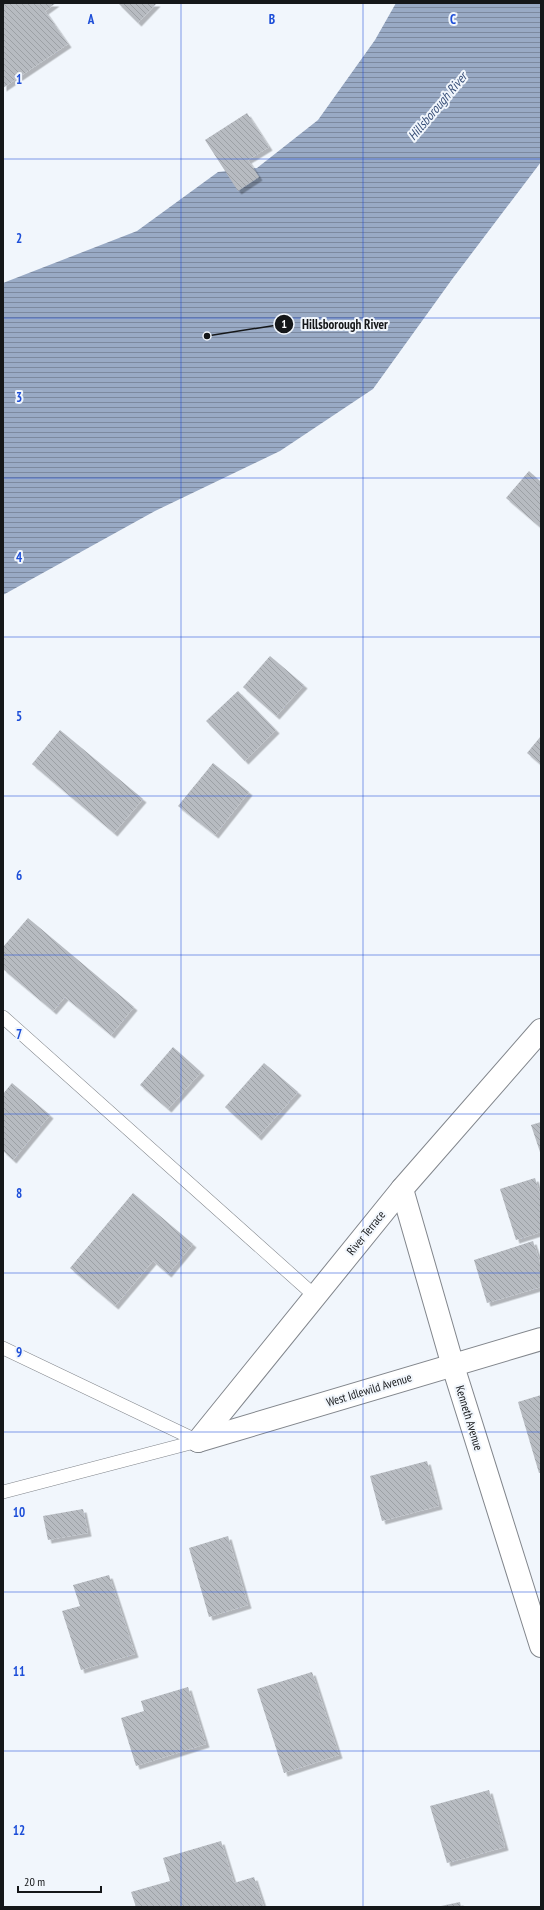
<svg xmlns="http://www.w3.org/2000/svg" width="544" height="1910" font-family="'PT Sans Narrow',sans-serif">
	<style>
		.water { fill: url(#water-rules) }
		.building { fill: url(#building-back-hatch); filter: url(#shadow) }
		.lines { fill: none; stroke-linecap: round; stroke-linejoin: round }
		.lane-casing { stroke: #82868c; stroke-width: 14 }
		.street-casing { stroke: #82868c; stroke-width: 24 }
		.lane { stroke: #fff; stroke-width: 13 }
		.street { stroke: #fff; stroke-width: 22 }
		.grid { fill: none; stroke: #1d4ed8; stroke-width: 1; stroke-opacity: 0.55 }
		.labels { text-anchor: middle; stroke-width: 4; stroke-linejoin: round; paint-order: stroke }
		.street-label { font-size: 12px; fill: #151719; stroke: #f1f6fc }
		.water-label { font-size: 13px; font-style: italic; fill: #384f78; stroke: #f1f6fc }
		.grid-label { font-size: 13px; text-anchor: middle; font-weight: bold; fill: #1d4ed8; stroke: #f1f6fc; stroke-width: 4; stroke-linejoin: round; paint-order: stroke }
		.leader { fill: none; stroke: #151719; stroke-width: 1.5 }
		.callout-dot { fill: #151719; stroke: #f1f6fc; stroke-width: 1.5 }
		.mark-label { font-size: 12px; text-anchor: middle; font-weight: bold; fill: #fff }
		.callout-label { font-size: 13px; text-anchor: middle; font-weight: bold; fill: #151719; stroke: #f1f6fc; stroke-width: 4; stroke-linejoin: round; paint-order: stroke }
	</style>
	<defs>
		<pattern id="water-rules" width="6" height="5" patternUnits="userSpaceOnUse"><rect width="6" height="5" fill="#99aac5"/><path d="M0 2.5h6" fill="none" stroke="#7c899f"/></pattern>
		<pattern id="building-back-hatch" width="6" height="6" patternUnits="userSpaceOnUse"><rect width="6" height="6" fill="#b7bbc1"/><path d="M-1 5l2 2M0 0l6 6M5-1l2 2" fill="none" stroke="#9ca0a5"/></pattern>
		<filter id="shadow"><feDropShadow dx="3.5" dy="3.5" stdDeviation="0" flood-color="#0004"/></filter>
	</defs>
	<rect width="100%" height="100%" fill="#f1f6fc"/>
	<polygon class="water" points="396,3 541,3 541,162 453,278 373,389 280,451 155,511 3,595 3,283 137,231 218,172 257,168 318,120 375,40"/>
	<g class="building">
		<polygon points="3,3 56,3 45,11 68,44 3,88"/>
		<polygon points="118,3 157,3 138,23"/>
		<polygon points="247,113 269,147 248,160 259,177 238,191 205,140"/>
		<polygon points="529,471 541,482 541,528 506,498"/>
		<polygon points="270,656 304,685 276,716 243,687"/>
		<polygon points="238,691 276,730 245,761 206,721"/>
		<polygon points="60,730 143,799 114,833 32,764"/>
		<polygon points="541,736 541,765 527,753"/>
		<polygon points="213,763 249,792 215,835 178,806"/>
		<polygon points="28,918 134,1007 111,1035 65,997 53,1011 3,969 3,947"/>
		<polygon points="173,1047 201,1072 168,1109 140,1085"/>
		<polygon points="264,1063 298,1092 258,1137 225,1107"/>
		<polygon points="12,1083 50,1115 13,1160 3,1151 3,1094"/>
		<polygon points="541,1122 541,1155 531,1125"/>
		<polygon points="535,1178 541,1198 541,1232 516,1240 500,1189"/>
		<polygon points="133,1193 193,1244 168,1274 153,1261 115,1306 70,1268"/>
		<polygon points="533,1241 541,1266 541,1287 487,1303 474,1260"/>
		<polygon points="541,1395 541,1473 539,1473 518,1402"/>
		<polygon points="427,1461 439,1506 382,1521 370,1476"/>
		<polygon points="83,1509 88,1533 48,1540 43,1516"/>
		<polygon points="228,1536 248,1605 209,1617 189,1548"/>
		<polygon points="109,1575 135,1654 81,1670 62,1611 80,1606 73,1585"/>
		<polygon points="312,1672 339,1755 284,1773 257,1689"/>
		<polygon points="188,1687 206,1744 136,1766 121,1718 144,1711 141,1701"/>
		<polygon points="489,1790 505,1847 447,1863 430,1806"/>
		<polygon points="221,1841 234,1883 254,1877 264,1907 136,1907 131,1892 170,1881 163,1858"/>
		<polygon points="460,1902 461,1907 441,1907 441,1906"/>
	</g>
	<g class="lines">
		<g class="lane-casing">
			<g id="lane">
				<polyline points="3,1017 315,1296"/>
				<polyline points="3,1348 198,1441"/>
				<polyline points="3,1492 198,1441"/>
			</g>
		</g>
		<g class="street-casing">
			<g id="street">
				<polyline points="402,1189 453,1366 541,1646"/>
				<polyline points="198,1441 402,1189 541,1030"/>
				<polyline points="198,1441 541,1339"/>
			</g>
		</g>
		<use href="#lane" class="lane"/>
		<use href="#street" class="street"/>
	</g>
	<path class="grid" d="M181,3V1907M363,3V1907M3,159H541M3,318H541M3,478H541M3,637H541M3,796H541M3,955H541M3,1114H541M3,1273H541M3,1432H541M3,1592H541M3,1751H541"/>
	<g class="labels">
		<g class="street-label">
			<text transform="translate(366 1233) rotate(-51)" y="4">River Terrace</text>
			<text transform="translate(369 1390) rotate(-17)" y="4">West Idlewild Avenue</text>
			<text transform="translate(469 1418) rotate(73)" y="4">Kenneth Avenue</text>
		</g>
		<g class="water-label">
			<text transform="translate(437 106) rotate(-50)" y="5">Hillsborough River</text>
		</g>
	</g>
	<g class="grid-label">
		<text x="91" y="24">A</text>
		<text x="272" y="24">B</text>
		<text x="453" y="24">C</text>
		<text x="19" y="84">1</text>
		<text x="19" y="243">2</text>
		<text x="19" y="402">3</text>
		<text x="19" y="562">4</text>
		<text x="19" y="721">5</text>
		<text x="19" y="880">6</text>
		<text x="19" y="1039">7</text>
		<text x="19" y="1198">8</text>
		<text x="19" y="1357">9</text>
		<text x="19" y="1517">10</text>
		<text x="19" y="1676">11</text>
		<text x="19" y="1835">12</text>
	</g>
	<path class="leader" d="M207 336L284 324"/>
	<g class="callout-dot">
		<circle cx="207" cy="336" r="4"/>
		<circle cx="284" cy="324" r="10"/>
	</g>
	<g class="mark-label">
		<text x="284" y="328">1</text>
	</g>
	<g class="callout-label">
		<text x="345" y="329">Hillsborough River</text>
	</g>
	<rect width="544" height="1910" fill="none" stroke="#151719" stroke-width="8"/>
	<path d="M18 1886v6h83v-6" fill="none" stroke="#151719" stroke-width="2"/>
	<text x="24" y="1886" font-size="12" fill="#151719" stroke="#f1f6fc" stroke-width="3" paint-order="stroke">20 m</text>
</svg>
